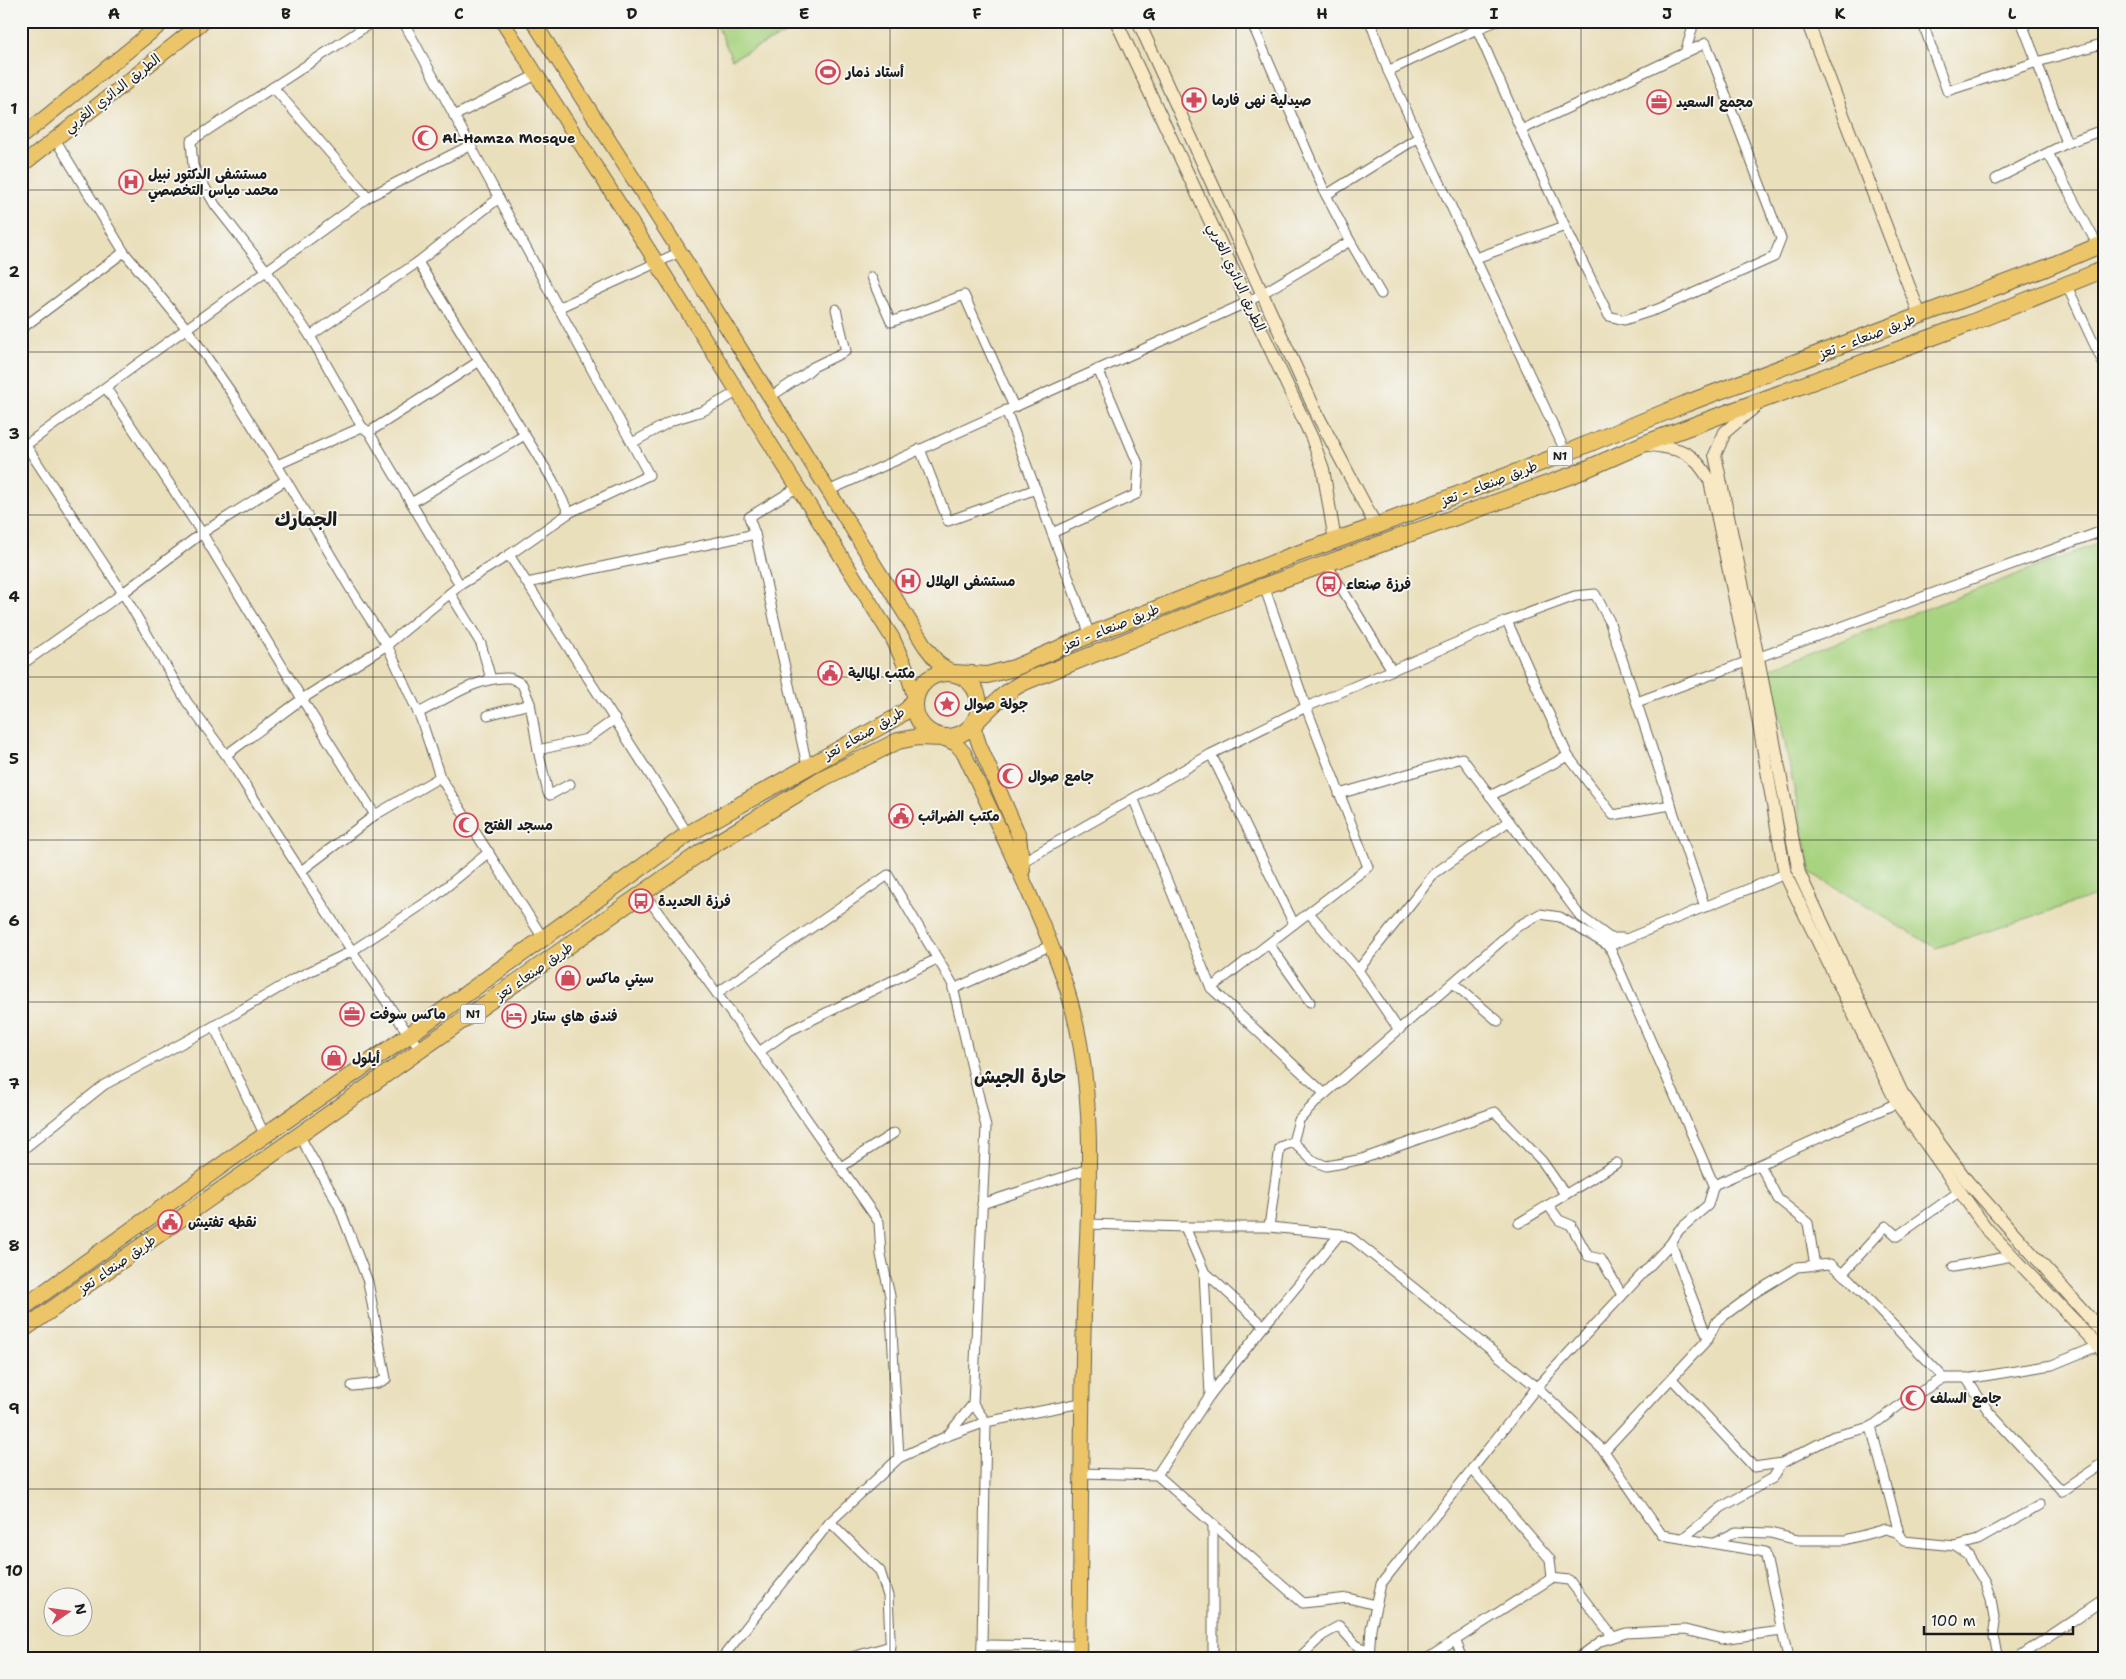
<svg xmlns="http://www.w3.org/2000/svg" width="2126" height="1679" font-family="'Shantell Sans','Playpen Sans Arabic',sans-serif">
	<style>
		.green { fill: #a8d380; stroke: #62784e }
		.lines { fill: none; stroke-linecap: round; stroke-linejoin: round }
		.street-casing { stroke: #646054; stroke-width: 11 }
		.secondary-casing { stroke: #646054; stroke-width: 14 }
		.primary-casing { stroke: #646054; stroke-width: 16 }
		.highway-casing { stroke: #646054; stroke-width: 18 }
		.street { stroke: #fff; stroke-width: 9 }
		.secondary { stroke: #f8e8c3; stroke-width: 12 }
		.primary { stroke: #edc569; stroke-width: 14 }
		.highway { stroke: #edc569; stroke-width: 16 }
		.grid { fill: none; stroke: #1c1c1c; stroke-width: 1; stroke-opacity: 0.55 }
		.labels { text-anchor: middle; stroke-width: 4; stroke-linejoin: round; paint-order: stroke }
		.shield { fill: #f6f6f2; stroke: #5d5d5c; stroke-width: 1 }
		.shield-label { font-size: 12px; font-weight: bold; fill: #1c1c1c }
		.poi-label { font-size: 14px; font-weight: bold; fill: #1c1c1c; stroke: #f6f6f2; text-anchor: start }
		.street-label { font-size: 14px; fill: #1c1c1c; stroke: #f6f6f2 }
		.district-label { font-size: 19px; font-weight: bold; fill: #1c1c1c; stroke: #f6f6f2 }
		.neatline { fill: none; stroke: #1c1c1c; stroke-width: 2 }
		.grid-label { font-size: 16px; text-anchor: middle; font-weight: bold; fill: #1c1c1c }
	</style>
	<rect width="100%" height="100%" fill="#f6f6f2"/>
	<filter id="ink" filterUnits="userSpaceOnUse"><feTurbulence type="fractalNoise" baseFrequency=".02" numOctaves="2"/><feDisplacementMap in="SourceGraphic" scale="10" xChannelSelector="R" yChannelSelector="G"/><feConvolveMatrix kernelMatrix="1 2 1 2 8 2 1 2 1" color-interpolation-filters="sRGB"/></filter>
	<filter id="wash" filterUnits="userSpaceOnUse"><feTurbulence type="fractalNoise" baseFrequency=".0096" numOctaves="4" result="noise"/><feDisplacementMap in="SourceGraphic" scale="20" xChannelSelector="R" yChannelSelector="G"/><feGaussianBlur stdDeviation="1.12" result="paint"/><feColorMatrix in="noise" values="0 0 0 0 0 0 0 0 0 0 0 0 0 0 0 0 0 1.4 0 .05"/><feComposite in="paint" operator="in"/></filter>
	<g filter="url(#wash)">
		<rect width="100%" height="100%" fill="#eadfbb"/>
		<g class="green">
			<polygon points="715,21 812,21 732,59"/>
			<polygon points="2105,541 2105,893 1936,948 1811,873 1770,668"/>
		</g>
	</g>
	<g filter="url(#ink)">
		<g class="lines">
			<g class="street-casing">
				<g id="street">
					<polyline points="374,21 191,141 193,166 215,205 266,270 310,336 362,427 369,432 460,585"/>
					<polyline points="1251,21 1326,195 1419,137"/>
					<polyline points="1370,21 1388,71 1566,453"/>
					<polyline points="1922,21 1947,91 2037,62 2021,21"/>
					<polyline points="1477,29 1497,21"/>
					<polyline points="1685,53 1692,30 1691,21"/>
					<polyline points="1388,71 1477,29 1521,130"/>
					<polyline points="273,87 368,197"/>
					<polyline points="454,116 536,75"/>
					<polyline points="55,139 124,252 187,329 233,395 277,465 350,588 387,645 421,719 440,777 543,938"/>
					<polyline points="2067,143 2037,62 2105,43"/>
					<polyline points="2048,153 2098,246"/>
					<polyline points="1996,179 2067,143 2105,129"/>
					<polyline points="1350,241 1381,294"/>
					<polyline points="1476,258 1565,226 1609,316 1624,320 1658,309 1774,257 1781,239 1706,43 1521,130 1565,226"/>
					<polyline points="418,262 552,479 569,513"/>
					<polyline points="871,277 891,322 964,295 1014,407"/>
					<polyline points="2066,284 2105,367"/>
					<polyline points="558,308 680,252"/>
					<polyline points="21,329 124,252"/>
					<polyline points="310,336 418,262 499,198"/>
					<polyline points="106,388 202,533 302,699 375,815"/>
					<polyline points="770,397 805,374 813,367 846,351 836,309"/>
					<polyline points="1006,410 1090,635"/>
					<polyline points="369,432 478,362"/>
					<polyline points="21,438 123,593 187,702 226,755 352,951 409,1035 421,1050"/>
					<polyline points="632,443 673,420 703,411 737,392"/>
					<polyline points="23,447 368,197 469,146"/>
					<polyline points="920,449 948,521 1036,489"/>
					<polyline points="277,465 362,427"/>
					<polyline points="798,487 749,517 755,534 807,765"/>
					<polyline points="828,491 1248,302 1350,241 1326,195"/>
					<polyline points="411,503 523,436"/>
					<polyline points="1052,533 1137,494 1139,466 1098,369"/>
					<polyline points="509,555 688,834"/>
					<polyline points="1326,563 1392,670"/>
					<polyline points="527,583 755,534"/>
					<polyline points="450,593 481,644 491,679"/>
					<polyline points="1507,621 1568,756 1613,815 1671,805"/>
					<polyline points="21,665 123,593 202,533 286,480"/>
					<polyline points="1637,702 2105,530"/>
					<path d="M418,713C444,701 478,676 508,678C513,678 518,682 522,684L530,703L538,750L548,793L550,795L570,784"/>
					<polyline points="488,715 530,704"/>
					<polyline points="538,750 587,739 615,719"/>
					<polyline points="1211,754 1294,924"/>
					<polyline points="226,755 302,699 387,645 460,585 509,555 569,513 649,475 403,21"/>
					<polyline points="1339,794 1462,758 1580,916 1610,938 1623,938"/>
					<polyline points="1490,796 1568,756"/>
					<polyline points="1134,800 1211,988 1368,867 1306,707 1507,621 1575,596 1595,594 1609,620 1705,907"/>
					<polyline points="1022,862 1211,754 1306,707 1264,586"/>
					<polyline points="301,871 375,815 440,777"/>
					<polyline points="1785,874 1609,946 1714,1185 1897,1103"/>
					<polyline points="644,893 778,1078 879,1222 881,1255 890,1296 899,1458 830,1522 722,1658"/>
					<polyline points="1309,913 1358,970"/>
					<polyline points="1269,944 1310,1002"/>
					<polyline points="1453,983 1498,1021"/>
					<polyline points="1211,988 1325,1094"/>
					<polyline points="953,989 1052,945"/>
					<polyline points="717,993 888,875 952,983 986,1127 973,1404 947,1436"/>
					<polyline points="214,1026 265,1136"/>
					<polyline points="1399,1030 1358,970 1435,873 1509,821"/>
					<polyline points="759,1052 789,1031 937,959"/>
					<polyline points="299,1135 338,1204 368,1282 386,1379 378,1383 352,1386"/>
					<polyline points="21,1151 104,1085 214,1026 294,979 352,951 434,897 489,852"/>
					<polyline points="1760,1165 1778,1199 1808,1223 1815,1266"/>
					<polyline points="841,1167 894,1133"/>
					<polyline points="1714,1185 1708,1205 1679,1230 1671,1243 1537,1387 1604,1451 1662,1535 1765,1552 1788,1658"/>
					<polyline points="1565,1194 1542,1161 1495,1112 1362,1159 1338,1164 1326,1166 1312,1160 1293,1142 1299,1120 1319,1099 1518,926 1540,914 1560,917 1609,946"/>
					<polyline points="982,1204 1088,1169"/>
					<polyline points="1548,1205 1559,1220 1571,1225 1588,1256 1601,1259 1622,1295"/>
					<polyline points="1519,1223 1617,1163"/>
					<polyline points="1087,1224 1185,1227 1269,1227 1340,1234 1353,1239 1537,1387 1381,1584 1371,1628 1369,1658"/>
					<polyline points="1185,1227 1204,1271 1264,1326 1340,1234"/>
					<polyline points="1269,1227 1280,1147 1293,1142"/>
					<polyline points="1671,1243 1708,1339"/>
					<polyline points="1953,1267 2012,1256"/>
					<polyline points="1204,1271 1210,1395"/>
					<polyline points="1842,1274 1886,1226 1897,1236 1960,1191"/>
					<polyline points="1944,1378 1972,1378 2052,1365 2098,1346"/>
					<polyline points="1966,1378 1989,1412 2062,1491 2105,1462"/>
					<polyline points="973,1404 986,1422 982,1645"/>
					<polyline points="1871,1427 1899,1533 1904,1541 1955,1546 1968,1555 1985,1583 1991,1600 1995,1623 1993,1637 1998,1658"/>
					<polyline points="1604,1451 1708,1339 1717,1321 1756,1292 1797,1267 1830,1264 1849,1279 1944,1378 1905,1401 1871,1427 1834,1436 1782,1463 1754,1467 1672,1379"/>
					<polyline points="899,1458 947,1436 986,1422 1081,1403"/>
					<polyline points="1472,1469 1550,1559 1552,1578"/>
					<polyline points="1081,1473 1157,1475 1303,1603 1348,1598 1376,1605"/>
					<polyline points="1157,1475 1210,1395 1264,1326"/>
					<polyline points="830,1522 880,1571 888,1596 891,1658"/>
					<polyline points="1683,1538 1722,1507 1773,1478 1782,1463"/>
					<polyline points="1714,1543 1736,1532 1770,1533 1798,1540 1845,1540 1886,1529 1899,1533"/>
					<polyline points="1955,1546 1978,1540 2040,1505"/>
					<polyline points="1455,1640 1463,1658"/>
					<polyline points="848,1658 891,1646"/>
					<polyline points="981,1658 982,1645 1079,1646"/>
					<polyline points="1213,1658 1213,1524"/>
					<polyline points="1299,1658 1323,1635 1339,1626 1356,1645 1369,1651"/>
					<polyline points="1428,1658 1552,1578 1569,1580 1613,1637"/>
					<polyline points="1578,1658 1601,1641 1626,1633 1685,1630 1721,1639 1782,1631"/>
					<polyline points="2017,1658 2105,1599"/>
				</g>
			</g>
			<g class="secondary-casing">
				<g id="secondary">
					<polyline points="1116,21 1312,438 1323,469 1335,541"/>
					<polyline points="1138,21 1317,414 1376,526"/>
					<polyline points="1807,21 1920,315"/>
					<polyline points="1757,405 1725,432 1715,455 1758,658 1799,873 1902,1093 1968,1182 2105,1335"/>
					<path d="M1643,444C1678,449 1692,448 1710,481L1748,661L1785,874L1897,1103L1986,1228L2105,1353"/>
				</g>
			</g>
			<g class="primary-casing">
				<g id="primary">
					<polyline points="502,21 657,263 893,639 906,668 915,699"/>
					<polyline points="533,21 680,252 925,646 939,664 954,673"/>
					<polyline points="21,137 165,21"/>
					<polyline points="21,166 204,21"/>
					<polyline points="973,725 979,744 1019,836 1023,870"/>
					<path d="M943,738L956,744L964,753C986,800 1008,846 1029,893C1046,933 1064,972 1074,1015C1098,1111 1087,1215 1084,1313C1081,1428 1081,1543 1079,1658"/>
				</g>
			</g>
			<g class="highway-casing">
				<g id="highway">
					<circle cx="947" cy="705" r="32"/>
					<polyline points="954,673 987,675 1014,668 1090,635 1291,556 1376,526 1566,453 1685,404 2046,268 2105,243"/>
					<path d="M973,725C990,708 1006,689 1029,680L1264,586L1575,474L1643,444L1968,324L2105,269"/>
					<polyline points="21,1309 232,1158 409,1035 688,834 897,717 908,709 915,699"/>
					<polyline points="21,1331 700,853 823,778 898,741 918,737 943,738"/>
				</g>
			</g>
			<use href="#street" class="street"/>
			<use href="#secondary" class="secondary"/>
			<use href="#primary" class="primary"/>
			<use href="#highway" class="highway"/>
		</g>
	</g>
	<path class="grid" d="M200,21V1658M373,21V1658M545,21V1658M718,21V1658M890,21V1658M1063,21V1658M1236,21V1658M1408,21V1658M1581,21V1658M1753,21V1658M1926,21V1658M21,190H2105M21,352H2105M21,515H2105M21,677H2105M21,840H2105M21,1002H2105M21,1164H2105M21,1327H2105M21,1489H2105"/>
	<defs>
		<g id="stadium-ring" transform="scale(1.25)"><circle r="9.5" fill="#f6f6f2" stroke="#d1495b" stroke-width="1.5"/><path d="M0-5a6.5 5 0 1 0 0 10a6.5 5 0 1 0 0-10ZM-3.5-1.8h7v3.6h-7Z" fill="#d1495b"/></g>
		<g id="pharmacy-ring" transform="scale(1.25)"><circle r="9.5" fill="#f6f6f2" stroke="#d1495b" stroke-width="1.5"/><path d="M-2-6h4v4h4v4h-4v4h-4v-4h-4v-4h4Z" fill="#d1495b"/></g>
		<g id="office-ring" transform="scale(1.25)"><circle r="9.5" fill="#f6f6f2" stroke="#d1495b" stroke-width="1.5"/><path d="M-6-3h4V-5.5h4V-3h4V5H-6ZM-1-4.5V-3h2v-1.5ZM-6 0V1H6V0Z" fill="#d1495b"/></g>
		<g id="mosque-ring" transform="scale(1.25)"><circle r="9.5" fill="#f6f6f2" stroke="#d1495b" stroke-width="1.5"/><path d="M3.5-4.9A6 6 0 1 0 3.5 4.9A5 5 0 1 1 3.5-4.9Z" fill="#d1495b"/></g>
		<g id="hospital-ring" transform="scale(1.25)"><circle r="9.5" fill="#f6f6f2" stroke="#d1495b" stroke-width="1.5"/><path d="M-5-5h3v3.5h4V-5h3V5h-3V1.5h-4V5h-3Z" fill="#d1495b"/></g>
		<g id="bus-ring" transform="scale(1.25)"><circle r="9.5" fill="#f6f6f2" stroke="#d1495b" stroke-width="1.5"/><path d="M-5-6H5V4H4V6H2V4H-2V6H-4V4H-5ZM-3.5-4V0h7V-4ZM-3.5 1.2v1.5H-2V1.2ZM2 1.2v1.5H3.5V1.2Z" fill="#d1495b"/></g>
		<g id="civic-ring" transform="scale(1.25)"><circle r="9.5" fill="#f6f6f2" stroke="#d1495b" stroke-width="1.5"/><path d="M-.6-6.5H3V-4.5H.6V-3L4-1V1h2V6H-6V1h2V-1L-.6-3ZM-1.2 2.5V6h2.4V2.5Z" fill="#d1495b"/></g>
		<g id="sight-ring" transform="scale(1.25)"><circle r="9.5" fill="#f6f6f2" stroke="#d1495b" stroke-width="1.5"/><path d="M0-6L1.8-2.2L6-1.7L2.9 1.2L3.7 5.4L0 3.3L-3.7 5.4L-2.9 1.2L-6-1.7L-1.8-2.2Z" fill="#d1495b"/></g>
		<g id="shop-ring" transform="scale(1.25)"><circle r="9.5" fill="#f6f6f2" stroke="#d1495b" stroke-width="1.5"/><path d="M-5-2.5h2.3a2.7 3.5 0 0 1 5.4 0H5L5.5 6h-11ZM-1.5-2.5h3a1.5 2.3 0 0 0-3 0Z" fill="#d1495b"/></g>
		<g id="hotel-ring" transform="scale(1.25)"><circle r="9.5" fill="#f6f6f2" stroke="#d1495b" stroke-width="1.5"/><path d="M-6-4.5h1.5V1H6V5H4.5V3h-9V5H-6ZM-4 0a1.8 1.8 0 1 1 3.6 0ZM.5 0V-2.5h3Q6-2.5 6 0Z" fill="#d1495b"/></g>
	</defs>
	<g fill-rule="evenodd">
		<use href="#stadium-ring" x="828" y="72"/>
		<use href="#pharmacy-ring" x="1194" y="100"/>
		<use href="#office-ring" x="1659" y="102"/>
		<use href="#mosque-ring" x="425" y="138"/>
		<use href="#hospital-ring" x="131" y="182"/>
		<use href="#hospital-ring" x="908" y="581"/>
		<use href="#bus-ring" x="1329" y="584"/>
		<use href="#civic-ring" x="830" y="673"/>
		<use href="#sight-ring" x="947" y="704"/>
		<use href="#mosque-ring" x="1010" y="776"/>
		<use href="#civic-ring" x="901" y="816"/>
		<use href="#mosque-ring" x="466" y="825"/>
		<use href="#bus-ring" x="641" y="901"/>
		<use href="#shop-ring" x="568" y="978"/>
		<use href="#office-ring" x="352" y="1014"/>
		<use href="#hotel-ring" x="514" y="1016"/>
		<use href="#shop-ring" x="334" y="1058"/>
		<use href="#civic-ring" x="170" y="1222"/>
		<use href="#mosque-ring" x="1913" y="1398"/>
	</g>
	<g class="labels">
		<g class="shield">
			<rect x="1547.5" y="446.5" width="25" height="19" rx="4"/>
			<rect x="460.5" y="1004.5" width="25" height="19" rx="4"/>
		</g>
		<g class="shield-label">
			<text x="1560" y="460">N1</text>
			<text x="473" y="1018">N1</text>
		</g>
		<g class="poi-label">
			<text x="846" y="77">أستاد ذمار</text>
			<text x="1212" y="105">صيدلية نهى فارما</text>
			<text x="1676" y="107">مجمع السعيد</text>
			<text x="442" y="143">Al-Hamza Mosque</text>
			<text x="148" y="179">مستشفى الدكتور نبيل<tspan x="148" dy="16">محمد مياس التخصصي</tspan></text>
			<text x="926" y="586">مستشفى الهلال</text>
			<text x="1346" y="589">فرزة صنعاء</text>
			<text x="848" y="678">مكتب المالية</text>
			<text x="964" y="709">جولة صوال</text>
			<text x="1028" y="781">جامع صوال</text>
			<text x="918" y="821">مكتب الضرائب</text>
			<text x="484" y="830">مسجد الفتح</text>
			<text x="658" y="906">فرزة الحديدة</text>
			<text x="586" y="983">سيتي ماكس</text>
			<text x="370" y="1019">ماكس سوفت</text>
			<text x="532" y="1021">فندق هاي ستار</text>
			<text x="352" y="1063">أيلول</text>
			<text x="188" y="1227">نقطه تفتيش</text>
			<text x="1930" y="1403">جامع السلف</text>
		</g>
		<g class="street-label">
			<text transform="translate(112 93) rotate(-38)" y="5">الطريق الدائري الغربي</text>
			<text transform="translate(1237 277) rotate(65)" y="5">الطريق الدائري الغربي</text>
			<text transform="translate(1867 336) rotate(-21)" y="5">طريق صنعاء - تعز</text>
			<text transform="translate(1489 483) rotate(-21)" y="5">طريق صنعاء - تعز</text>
			<text transform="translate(1111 627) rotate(-22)" y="5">طريق صنعاء - تعز</text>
			<text transform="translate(864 733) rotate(-30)" y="5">طريق صنعاء تعز</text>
			<text transform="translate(534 971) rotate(-35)" y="5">طريق صنعاء تعز</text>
			<text transform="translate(117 1264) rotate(-35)" y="5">طريق صنعاء تعز</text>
		</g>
		<g class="district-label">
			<text x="306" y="526">الجمارك</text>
			<text x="1020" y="1083">حارة الجيش</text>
		</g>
	</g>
	<rect width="2126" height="1679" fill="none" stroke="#f6f6f2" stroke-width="55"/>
	<g transform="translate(68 1612) rotate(77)"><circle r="24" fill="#f6f6f2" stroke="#9f9f9c"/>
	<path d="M0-4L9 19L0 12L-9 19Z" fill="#d1495b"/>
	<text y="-8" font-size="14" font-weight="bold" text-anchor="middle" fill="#1c1c1c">N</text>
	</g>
	<path d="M1924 1626v8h149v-8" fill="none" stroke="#1c1c1c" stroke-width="2.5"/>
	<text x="1931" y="1626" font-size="15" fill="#1c1c1c" stroke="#f6f6f2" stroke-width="4" paint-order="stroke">100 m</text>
	<rect x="28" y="28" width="2070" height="1624" class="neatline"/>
	<g class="grid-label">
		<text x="114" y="19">A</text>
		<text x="286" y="19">B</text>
		<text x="459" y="19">C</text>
		<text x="632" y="19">D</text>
		<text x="804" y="19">E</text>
		<text x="977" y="19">F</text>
		<text x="1149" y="19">G</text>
		<text x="1322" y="19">H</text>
		<text x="1494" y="19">I</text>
		<text x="1667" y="19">J</text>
		<text x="1840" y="19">K</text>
		<text x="2012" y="19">L</text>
		<text x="14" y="114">1</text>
		<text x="14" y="277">2</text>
		<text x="14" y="439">3</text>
		<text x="14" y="602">4</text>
		<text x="14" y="764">5</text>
		<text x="14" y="926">6</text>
		<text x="14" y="1089">7</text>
		<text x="14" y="1251">8</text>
		<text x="14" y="1414">9</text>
		<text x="14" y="1576">10</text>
	</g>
</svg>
